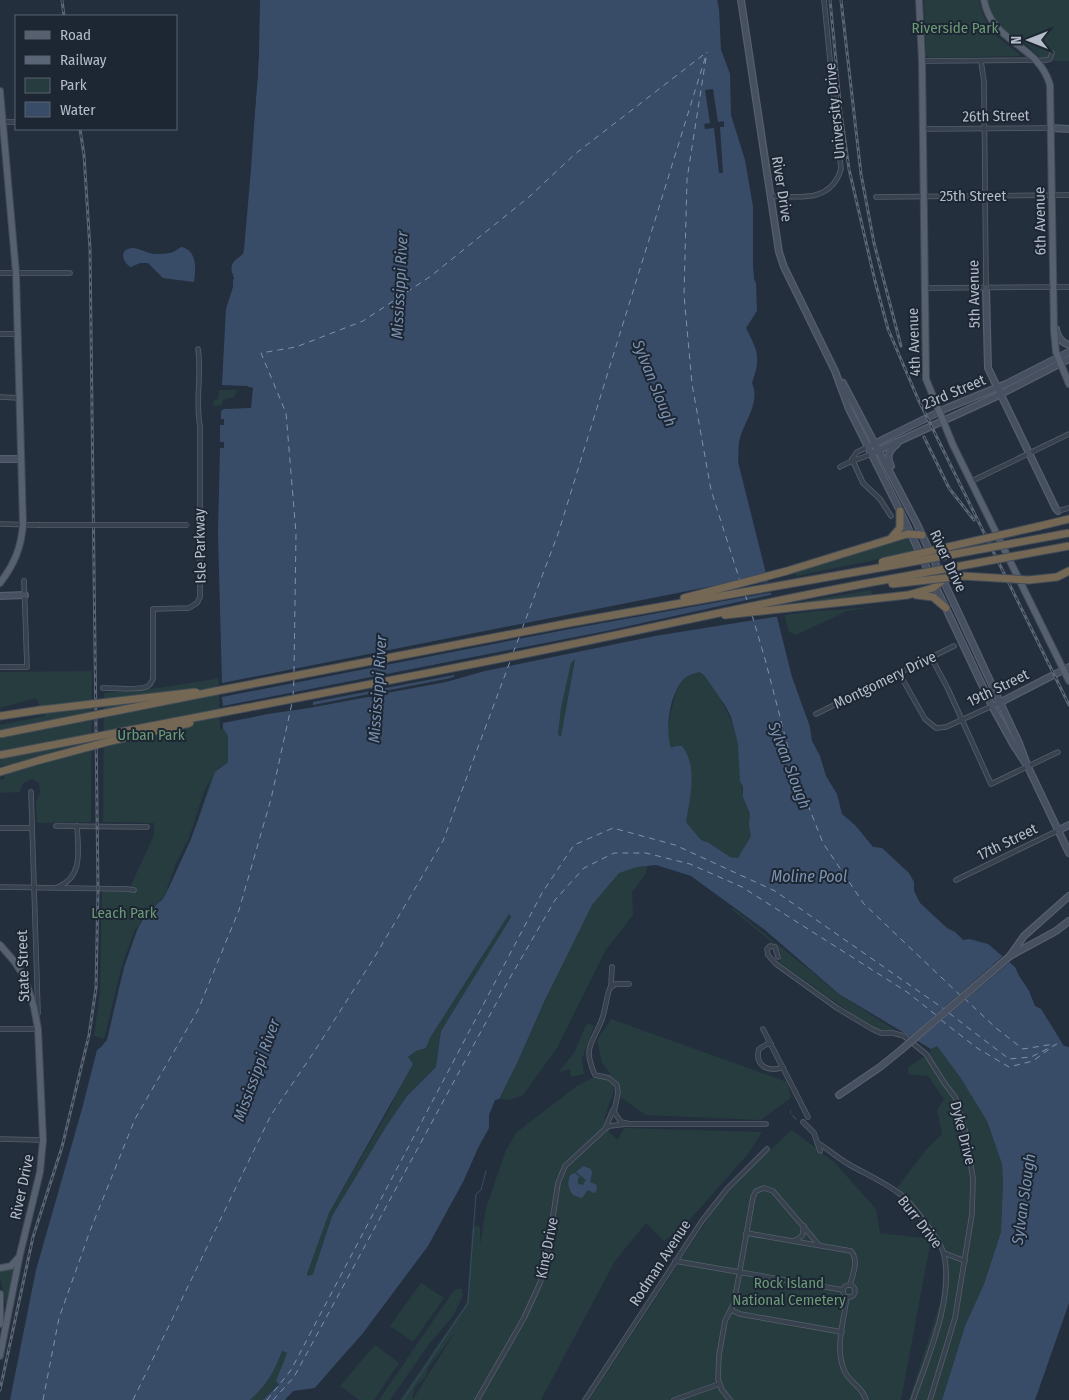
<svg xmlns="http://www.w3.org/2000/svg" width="1069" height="1400" font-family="'Fira Sans Condensed',sans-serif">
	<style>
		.green { fill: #263c3f; fill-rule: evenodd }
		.water { fill: #394c67; fill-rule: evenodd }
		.pier { fill: #242f3e; fill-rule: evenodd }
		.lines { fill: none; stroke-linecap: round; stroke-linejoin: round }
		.stream { stroke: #394c67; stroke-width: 1 }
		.ferry { stroke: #7c92b1; stroke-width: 1; stroke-dasharray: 6 5; stroke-linecap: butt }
		.street-tunnel { stroke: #3a4453; stroke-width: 4; stroke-dasharray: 4 2; stroke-linecap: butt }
		.secondary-tunnel { stroke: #3a4453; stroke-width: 5.5; stroke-dasharray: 5.5 3; stroke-linecap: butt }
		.street-casing { stroke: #565f6c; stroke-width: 5.5 }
		.secondary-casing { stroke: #565f6c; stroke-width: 8 }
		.primary-casing { stroke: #414a57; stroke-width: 8 }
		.highway-casing { stroke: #434c59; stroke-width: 9 }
		.street { stroke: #38414e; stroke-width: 4 }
		.secondary { stroke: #465061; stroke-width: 5.5 }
		.primary { stroke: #56606e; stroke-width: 6 }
		.highway { stroke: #746855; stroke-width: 7 }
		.rail-casing { stroke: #5a6575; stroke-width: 3 }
		.rail { stroke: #1d2633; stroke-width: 1; stroke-dasharray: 4; stroke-linecap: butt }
		.street-bridge-casing { stroke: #565f6c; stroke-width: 5.5; stroke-linecap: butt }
		.secondary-bridge-casing { stroke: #565f6c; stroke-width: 8; stroke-linecap: butt }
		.highway-bridge-casing { stroke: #434c59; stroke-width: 9; stroke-linecap: butt }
		.street-bridge { stroke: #38414e; stroke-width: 4 }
		.secondary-bridge { stroke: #465061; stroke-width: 5.5 }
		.highway-bridge { stroke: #746855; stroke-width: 7 }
		.labels { text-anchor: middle; stroke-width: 4; stroke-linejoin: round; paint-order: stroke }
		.park-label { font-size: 15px; fill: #6b9a76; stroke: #1d2633 }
		.street-label { font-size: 15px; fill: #b4bcc9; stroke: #1d2633 }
		.water-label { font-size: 16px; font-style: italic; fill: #7c92b1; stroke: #1d2633 }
	</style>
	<rect width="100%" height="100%" fill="#242f3e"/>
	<g class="green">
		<path d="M924,0H979C982,18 991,32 1005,43C1011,48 1017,51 1021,56L929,58L926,55Z"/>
		<path d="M988,0H1069V61H1054L1049,57L1043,58L1037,55C1020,34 993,32 988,0Z"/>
		<polygon points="219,390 237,390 234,397 223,400 222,405 213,407 214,400 218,399"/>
		<polygon points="905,539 908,539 914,552 796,576 795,572"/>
		<polygon points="871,590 872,595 862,596 801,604 800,602"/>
		<polygon points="875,607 847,611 796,635 789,632 784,615 818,611"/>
		<polygon points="575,658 561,736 558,735 561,708 571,662"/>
		<path d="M92,671L91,822L37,823L36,802L40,792L39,783L32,779C24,782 21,784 20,792L0,793V780L4,779L5,765L0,766V725L45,716L36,698L0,708V672Z"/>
		<path d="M699,672L704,675C720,698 732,715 738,744C741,762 739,780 744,797C746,809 756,823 753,835C751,844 744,854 740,863L680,835L667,730L676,691L685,678Z"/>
		<polygon points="221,678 222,727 228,736 228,762 217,769 217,785 118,996 107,1040 94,1036 100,992 102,891 128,892 154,835 154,823 103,822 104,693 158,688"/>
		<path d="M648,866L645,875L632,892L633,915L605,951L557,1048L523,1095L510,1100L500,1099C525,1047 547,994 573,943C584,920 597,888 619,873C627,868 639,866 648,866Z"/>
		<polygon points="730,908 734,909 839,994 895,1030 881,1030 866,1024 779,962 781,953 774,944"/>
		<polygon points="509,914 511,917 441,1031 436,1067 407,1096 387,1125 332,1216 313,1274 308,1276 307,1274 329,1213 387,1113 394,1099 408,1057 416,1051 426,1048 430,1038"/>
		<polygon points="611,1019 787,1082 791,1098 761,1120 645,1115 619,1096 620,1086 602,1063 597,1040"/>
		<polygon points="587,1023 594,1026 582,1059 584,1074 571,1077 570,1069 558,1073 574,1053"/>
		<polygon points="937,1046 960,1077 987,1121 1002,1164 1003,1183 1001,1232 984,1284 965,1326 942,1400 909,1400 941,1300 945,1251 913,1206 897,1188 925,1151 942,1134 937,1110 944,1099 928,1076 908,1074 908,1067 930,1053 931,1049"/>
		<path d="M592,1078C633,1078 603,1105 605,1121C607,1130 611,1135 618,1140L624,1128L762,1132L748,1154L683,1227L664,1241L646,1223L615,1261L541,1400H400L467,1302L472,1230L476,1225L480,1227V1245L486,1208L506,1150L517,1132L577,1086ZM456,1331L413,1399H412L415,1387L426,1376L428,1368Z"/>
		<polygon points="792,1130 834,1162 876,1209 880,1233 931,1239 901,1400 589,1400 717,1205 755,1164"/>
		<path d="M13,1267C12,1276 10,1298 6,1305L0,1278V1270Z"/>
		<polygon points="421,1283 444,1298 413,1342 390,1326"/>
		<polygon points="459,1289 462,1289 463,1295 453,1316 429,1344 390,1400 379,1400 454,1290"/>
		<polygon points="375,1345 399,1363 374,1400 359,1400 340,1386"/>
		<path d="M281,1351L287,1353C283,1364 278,1372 279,1383L263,1400H250C268,1382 273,1374 281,1351Z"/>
	</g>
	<g class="water">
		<path d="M259,0H717L719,9L721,50L730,74L731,115L745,160L753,207V264L754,279L756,283L757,311L746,328C758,352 761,357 752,383C761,404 743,422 739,442C738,448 739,455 738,462L792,677L810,727L812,741L820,756L826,776L837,794L842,814L855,825L873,847L882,848L909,873L914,882V891L920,903L947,928L955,932L963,940L969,939L988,944L1015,967L1018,974L1029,991L1035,1006L1041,1009L1064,1046L1069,1047V1303L1035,1400H942L965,1326L984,1284L1001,1232L1003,1183L1002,1164L987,1121L960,1077L937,1046L931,1049L839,994L765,930L691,876L656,865L637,867L619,873L592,905L545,1000L518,1061L490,1118L492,1123L455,1200L437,1234L356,1345L348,1350L315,1388L288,1396L285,1400H263L279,1384L276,1381L287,1353L282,1351C273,1374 268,1383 250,1400H10L36,1270L82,1109L97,1050L103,1045L124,967L137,930L145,915L165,896L196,826L215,772L228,762V736L222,727L217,533L220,411L226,406H251V387L220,386L225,307L234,278C228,266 234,260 242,252L258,75ZM575,659L561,736L558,735L561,708L571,663ZM699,672L704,675L726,707L731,717L738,744L740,781L743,787V797L750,814L749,825L751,836L738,858L730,857L709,843L701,840L686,822C690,798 698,766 682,746H676L671,748C665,729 669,694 684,679C688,675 694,674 699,672ZM509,914L511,917L441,1031L436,1067L407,1096L387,1125L332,1216L313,1274L308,1276L307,1274L329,1213L413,1064L408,1057L416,1051L426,1048L430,1038Z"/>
		<path d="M181,247C197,250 196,268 194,282L163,278L148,263H140L131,267C124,264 119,252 128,249C136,245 146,254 155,254C161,254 170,254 175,251C177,250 179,248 181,247Z"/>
		<path d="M583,1166L591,1169L592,1173L590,1182L597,1185L596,1192L594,1193L588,1190L582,1198L573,1195C568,1188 567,1183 570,1175L575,1173L580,1177L578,1178V1184L583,1185L586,1180L576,1172Z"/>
	</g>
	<g class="pier">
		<polygon points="256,0 260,0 259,55 251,169 244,250 243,254 233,262 232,262 233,257 240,250 247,174 255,75"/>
		<polygon points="713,89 718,122 724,121 724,127 720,127 723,173 719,173 714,128 705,129 704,124 710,123 705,90"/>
		<polygon points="231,272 233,274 233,287 226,309 222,385 248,386 248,389 218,386 222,307 231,278"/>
		<path d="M250,387L253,388L251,408L224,409L221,411V419H224V425H220V442H224V448H220L218,533L222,683L733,582L744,586L771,581L774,592L570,629L222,697L223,706L606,631L774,594L780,616L655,636L485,671L446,682L387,693L379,698L368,697L309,708L268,714L223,723V728L221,730L220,727L214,533L217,411L224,405L248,404ZM454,675V677L446,679L313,705V702Z"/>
		<polygon points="211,779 191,839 168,889 167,888 176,863 189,838 205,789"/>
		<polygon points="163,897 163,899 145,915 137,930 124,967 107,1040 100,1048 100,1044 104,1039 122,966 135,929 139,926 143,915 159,902"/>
		<polygon points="1004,955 1011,961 916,1042 909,1038"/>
		<polygon points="499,1099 502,1100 500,1103 498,1104 493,1115 494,1123 491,1131 482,1146 457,1201 439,1236 357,1347 350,1352 316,1390 288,1397 293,1391 315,1388 363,1333 428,1246 464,1180 478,1148 489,1128 489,1115 495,1100"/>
	</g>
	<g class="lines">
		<polyline class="stream" points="403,1400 468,1303 476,1194 481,1190 486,1171"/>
		<g class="ferry">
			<polyline points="706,58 687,179 684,295 692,384 711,490 740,581"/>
			<polyline points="745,594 748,604"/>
			<polyline points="752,615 765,659 793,767 823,843 864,904 961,996"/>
			<polyline points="522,629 558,534 707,52"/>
			<polyline points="513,653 520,635"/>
			<polyline points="294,672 296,533 286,413 261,353 296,347 363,321 431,276 529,197 575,154 707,52"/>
			<polyline points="293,697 294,678"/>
			<polyline points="964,998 996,1028 1023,1049 1054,1044"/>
			<polyline points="949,1013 1009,1059 1031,1057 1057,1044"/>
			<polyline points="941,1020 977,1048 1009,1067 1033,1061 1052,1047"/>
			<polyline points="43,1400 59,1318 90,1231 135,1119 198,1010 239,910 271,799 292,703"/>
			<polyline points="133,1400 271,1115 314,1052 374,958 443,841 511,659"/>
			<polyline points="267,1400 291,1370 542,893 574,845 613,828 675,845 775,891 944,1009"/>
			<polyline points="273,1400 294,1377 511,976 555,900 584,868 614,853 646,853 690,864 742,887 907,992 936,1015"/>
		</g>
		<polyline class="street-tunnel" points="790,1112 791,1112"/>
		<polyline class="secondary-tunnel" points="794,1118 795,1117"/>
		<g class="street-casing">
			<g id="street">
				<polyline points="922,61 1046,60 1050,59 1052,53"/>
				<polyline points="981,61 984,82 986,288"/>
				<polyline points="3,122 16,122"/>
				<polyline points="923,129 1051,128"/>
				<path d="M771,196C799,197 831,203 841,169L824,0"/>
				<polyline points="876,197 1069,195"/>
				<polyline points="0,273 70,273"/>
				<polyline points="925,288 1069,287"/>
				<polyline points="0,334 18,334"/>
				<polyline points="0,397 20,398"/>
				<polyline points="852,459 863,483 880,499 891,516"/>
				<polyline points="852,459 857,452 868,447"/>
				<path d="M840,467C850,461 860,459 871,454"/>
				<polyline points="974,480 1069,434"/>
				<polyline points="1058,511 1069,508"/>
				<polyline points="0,524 38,525"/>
				<polyline points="931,657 948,689 991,784 1058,752"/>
				<polyline points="0,667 27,667 24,581"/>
				<polyline points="899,673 925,719 936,728 946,727 992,706"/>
				<path d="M103,688C113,688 140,691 148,686C151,684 151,682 153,679V609L189,608L197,603L200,597V426C195,400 202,375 198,349"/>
				<polyline points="816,714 954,646"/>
				<polyline points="31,792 38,1013"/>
				<polyline points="56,826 147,827"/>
				<polyline points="0,828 32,828"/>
				<polyline points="956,880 1059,830"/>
				<polyline points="0,887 127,889 134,890"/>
				<path d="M58,887C84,876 78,849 77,826"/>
				<polyline points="778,957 775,947 770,946 767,949 768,955 776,964 837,1008 872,1029 881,1033 893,1033 904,1036 926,1054 945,1084 955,1097 958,1105 966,1134 973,1179 972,1214 955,1318 930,1400"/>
				<path d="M629,984H615L610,988C606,998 606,1008 602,1019C593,1044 582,1046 595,1075L609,1078L617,1085L618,1093L614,1112L621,1122L630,1124H766"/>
				<polyline points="611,986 612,967"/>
				<polyline points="0,1029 38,1029"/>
				<polyline points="763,1029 808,1117"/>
				<path d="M771,1044H767L759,1049C754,1066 769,1073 783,1067"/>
				<polyline points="803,1122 814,1133 820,1151"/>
				<polyline points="606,1127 613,1110"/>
				<polyline points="0,1139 43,1140"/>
				<path d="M818,1143C829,1150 839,1159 850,1165C866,1174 884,1182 900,1194C911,1202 942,1242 944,1255C954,1299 927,1359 913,1400"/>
				<path d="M746,1233L851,1251C859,1260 853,1274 850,1285"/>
				<polyline points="796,1240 802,1236 804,1226"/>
				<polyline points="944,1253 965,1261"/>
				<polyline points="675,1261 843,1290"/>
				<circle cx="849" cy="1291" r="6"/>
				<path d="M847,1297C844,1319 834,1351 845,1372C851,1384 862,1386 866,1400"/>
				<polyline points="731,1310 740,1314 842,1332"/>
				<polyline points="477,1400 524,1318 540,1283 546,1263 558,1183 565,1166 605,1129 609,1126 627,1124"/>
				<polyline points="585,1400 702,1221 727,1189 767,1149"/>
				<polyline points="674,1400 719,1384"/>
				<polyline points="730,1400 722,1390 718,1379 719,1355 725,1321 734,1303 753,1197 756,1191 764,1188 773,1191 819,1245"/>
			</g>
		</g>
		<g class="secondary-casing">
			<g id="secondary">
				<polyline points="741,0 779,252 784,267 835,371 849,409 900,511 992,706 1013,744 1028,767"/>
				<polyline points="1051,128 1069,129"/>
				<polyline points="986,288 988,368 1056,509 1058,511"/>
				<path d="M1056,329C1057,337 1061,342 1069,345"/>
				<polyline points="843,383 917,524 1019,743 1028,767 1069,853"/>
				<polyline points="872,445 947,408 1006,384 1069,352"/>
				<polyline points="875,452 995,397 1069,359"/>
				<polyline points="0,459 21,459"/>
				<path d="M891,466C886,456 889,450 897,444"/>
				<polyline points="0,596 25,595"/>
				<polyline points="997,704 1069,667"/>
				<polyline points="1059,830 1069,825"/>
				<polyline points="1010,956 1024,936 1069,896"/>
				<polyline points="1010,956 1056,931 1069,921"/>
				<polyline points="839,1095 880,1067 901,1050"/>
			</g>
		</g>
		<g class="primary-casing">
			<g id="primary">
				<polyline points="919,0 922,61 926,379 953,445 1069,681"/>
				<path d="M984,0C992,44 1038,43 1050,85L1054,331L1056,352L1069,384"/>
				<path d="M0,91L16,273L23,525C21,548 14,565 0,583"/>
				<polyline points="0,945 14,961 24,976 34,1007 38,1029 43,1140 40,1172 20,1254 0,1356"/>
				<polyline points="0,1268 11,1266 19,1257"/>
				<polyline points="0,1294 0,1324"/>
			</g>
		</g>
		<g class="highway-casing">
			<g id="highway">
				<polyline points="1040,526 1069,519"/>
				<polyline points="892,537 900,528 900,511"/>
				<polyline points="1029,580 1057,577 1069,571"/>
				<polyline points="916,595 933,597 946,608"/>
				<polyline points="684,598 787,571 907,534 922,535"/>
				<polyline points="725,615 908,595 933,588 943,580"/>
				<polyline points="216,691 569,623 884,567"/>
				<path d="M219,713C335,691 452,669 568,645C675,623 782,598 890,579"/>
				<polyline points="0,716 40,710"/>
				<polyline points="0,772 40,760"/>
			</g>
		</g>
		<use href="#street" class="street"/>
		<use href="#secondary" class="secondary"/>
		<use href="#primary" class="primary"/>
		<use href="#highway" class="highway"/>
		<g class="rail-casing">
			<g id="rail">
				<polyline points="62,0 64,16"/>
				<polyline points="830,0 841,113 849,169 875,281 888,329 918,399 1069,705"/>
				<polyline points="841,0 861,174 874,243 901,346"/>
				<polyline points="924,437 949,488 974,520"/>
				<polyline points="0,1390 33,1237 62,1147 89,1035 96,988 98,889 90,249 84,155 80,129"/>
			</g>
		</g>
		<use href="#rail" class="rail"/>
		<g class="street-bridge-casing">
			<polyline id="street-bridge" points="38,525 188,525"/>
		</g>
		<g class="secondary-bridge-casing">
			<polyline id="secondary-bridge" points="901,1050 1010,956"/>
		</g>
		<g class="highway-bridge-casing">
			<g id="highway-bridge">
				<polyline points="882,562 1040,526"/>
				<polyline points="884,567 1069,533"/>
				<polyline points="890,579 1069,546"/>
				<polyline points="892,584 963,576 1029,580"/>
				<polyline points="40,710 196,692"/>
				<polyline points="0,734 216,691"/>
				<polyline points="0,755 219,713"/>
				<polyline points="40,760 111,741 190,723"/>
			</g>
		</g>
		<use href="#street-bridge" class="street-bridge"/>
		<use href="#secondary-bridge" class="secondary-bridge"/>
		<use href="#highway-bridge" class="highway-bridge"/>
	</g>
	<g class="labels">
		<g class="park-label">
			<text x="955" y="33">Riverside Park</text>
			<text x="151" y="740">Urban Park</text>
			<text x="124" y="918">Leach Park</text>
			<text x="789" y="1288">Rock Island<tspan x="789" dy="17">National Cemetery</tspan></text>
		</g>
		<g class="street-label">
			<text transform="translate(835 111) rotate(-96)" y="5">University Drive</text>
			<text transform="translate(996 116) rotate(-1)" y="5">26th Street</text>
			<text transform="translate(782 189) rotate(81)" y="5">River Drive</text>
			<text x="973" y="201">25th Street</text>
			<text transform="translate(1040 221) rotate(-91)" y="5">6th Avenue</text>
			<text transform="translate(974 294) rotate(-91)" y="5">5th Avenue</text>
			<text transform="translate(914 342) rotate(-92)" y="5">4th Avenue</text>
			<text transform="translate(954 392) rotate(-23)" y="5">23rd Street</text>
			<text transform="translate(200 546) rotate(-91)" y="5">Isle Parkway</text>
			<text transform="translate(948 561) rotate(65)" y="5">River Drive</text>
			<text transform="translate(885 680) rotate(-26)" y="5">Montgomery Drive</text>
			<text transform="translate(998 688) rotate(-26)" y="5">19th Street</text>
			<text transform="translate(1007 842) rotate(-26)" y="5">17th Street</text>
			<text transform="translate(23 966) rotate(-92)" y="5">State Street</text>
			<text transform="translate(963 1133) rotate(76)" y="5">Dyke Drive</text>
			<text transform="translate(22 1187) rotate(-78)" y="5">River Drive</text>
			<text transform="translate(920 1222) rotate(52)" y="5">Burr Drive</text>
			<text transform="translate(547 1248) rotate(-79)" y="5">King Drive</text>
			<text transform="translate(660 1263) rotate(-57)" y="5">Rodman Avenue</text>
		</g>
		<g class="water-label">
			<text transform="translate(399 285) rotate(-87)" y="6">Mississippi River</text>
			<text transform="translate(655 383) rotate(68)" y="6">Sylvan Slough</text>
			<text transform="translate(377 689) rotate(-86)" y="6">Mississippi River</text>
			<text transform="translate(790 765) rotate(69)" y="6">Sylvan Slough</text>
			<text x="809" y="882">Moline Pool</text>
			<text transform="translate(256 1070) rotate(-70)" y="6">Mississippi River</text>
			<text transform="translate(1023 1199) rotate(-82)" y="6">Sylvan Slough</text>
		</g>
	</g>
	<rect x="15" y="15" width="162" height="115" fill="#1d2633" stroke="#59626f"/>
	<rect x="25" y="31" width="25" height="8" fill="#56606e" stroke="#59626f"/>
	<text x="60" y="40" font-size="15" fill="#b4bcc9">Road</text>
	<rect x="25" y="56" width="25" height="8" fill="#5a6575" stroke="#59626f"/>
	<text x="60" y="65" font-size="15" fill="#b4bcc9">Railway</text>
	<rect x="25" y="78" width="25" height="15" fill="#263c3f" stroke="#59626f"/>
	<text x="60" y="90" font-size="15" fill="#b4bcc9">Park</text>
	<rect x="25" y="102" width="25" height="15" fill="#394c67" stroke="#59626f"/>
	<text x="60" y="115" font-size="15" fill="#b4bcc9">Water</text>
	<g transform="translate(1029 40) rotate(270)" stroke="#1d2633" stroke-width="4" paint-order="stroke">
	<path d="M0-4L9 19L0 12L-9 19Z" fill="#b4bcc9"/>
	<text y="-8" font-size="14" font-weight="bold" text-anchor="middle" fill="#b4bcc9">N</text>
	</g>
</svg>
